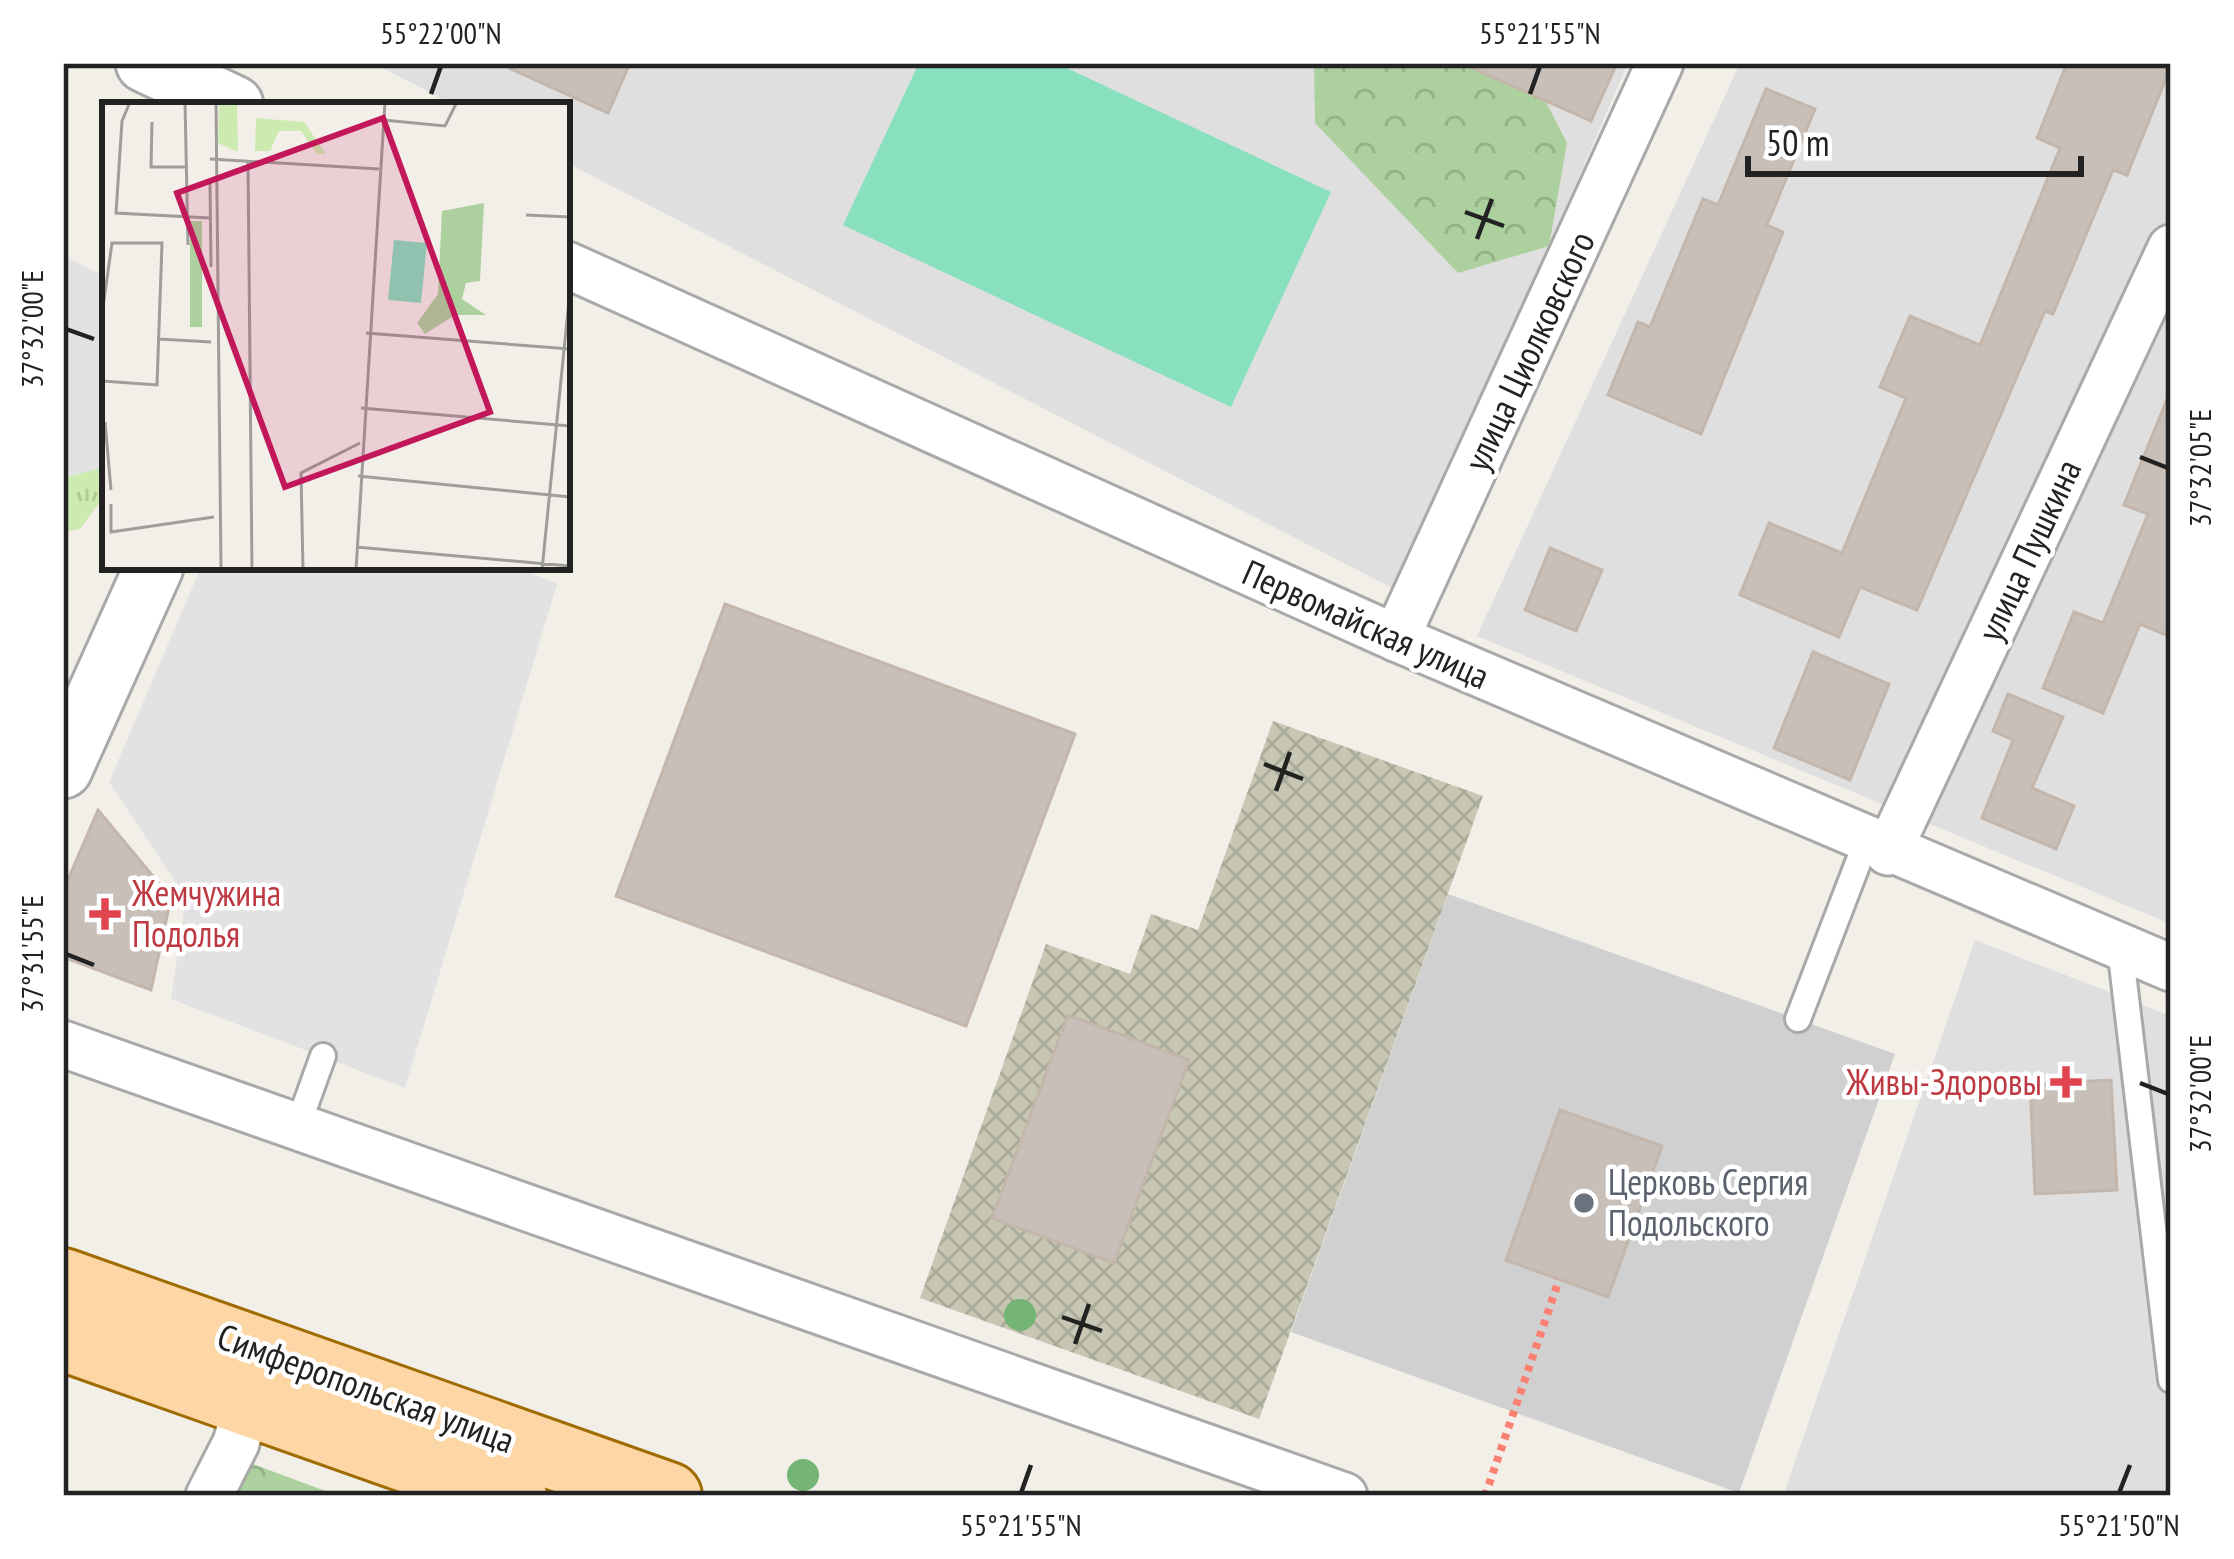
<svg xmlns="http://www.w3.org/2000/svg" width="2234" height="1559" font-family="'PT Sans Narrow',sans-serif">
	<style>
		.residential { fill: #e0dfdf }
		.religious { fill: #d0d0d0 }
		.construction { fill: url(#construction-cross-hatch) }
		.grass { fill: url(#grass-tufts) }
		.forest { fill: url(#forest-crowns) }
		.pitch { fill: #88e0be }
		.parking { fill: #e2e2e2 }
		.building { fill: #c7bfb8; stroke: #c4b6ab; stroke-width: 3 }
		.lines { fill: none; stroke-linecap: round; stroke-linejoin: round }
		.service-casing { stroke: #a9a9a9; stroke-width: 30 }
		.minor-casing { stroke: #a9a9a9; stroke-width: 51 }
		.tertiary-casing { stroke: #a9a9a9; stroke-width: 63 }
		.primary-casing { stroke: #a06b00; stroke-width: 72 }
		.path { stroke: #fa8072; stroke-width: 8; stroke-dasharray: 6 6; stroke-linecap: butt }
		.service { stroke: #fff; stroke-width: 24 }
		.minor { stroke: #fff; stroke-width: 45 }
		.tertiary { stroke: #fff; stroke-width: 57 }
		.primary { stroke: #fcd6a4; stroke-width: 66 }
		.tree { fill: #74b475 }
		.ticks { fill: none; stroke: #222; stroke-width: 4.5 }
		.health-dot { fill: #e0444e; stroke: #fff; stroke-width: 4.5 }
		.worship-dot { fill: #6b7280; stroke: #fff; stroke-width: 4.5 }
		.labels { text-anchor: middle; stroke-width: 9; stroke-linejoin: round; paint-order: stroke }
		.street-label { font-size: 36px; fill: #222; stroke: #fff }
		.health-label { font-size: 36px; fill: #be3a42; stroke: #fff; text-anchor: start }
		.worship-label { font-size: 36px; fill: #5b616d; stroke: #fff; text-anchor: start }
		.inset-road { fill: none; stroke: #9f9d99; stroke-width: 3 }
		.view { fill: #c2185b; fill-opacity: 0.15; stroke: #c2185b; stroke-width: 6 }
		.inset-edge { fill: none; stroke: #222; stroke-width: 6 }
		.neatline { fill: none; stroke: #222; stroke-width: 4.5 }
		.ticks-label { font-size: 30px; text-anchor: middle; fill: #222 }
	</style>
	<defs>
		<pattern id="construction-cross-hatch" width="8" height="8" patternUnits="userSpaceOnUse" patternTransform="scale(3)"><rect width="8" height="8" fill="#c7c7b4"/><path d="M0 0l8 8M0 8l8-8" fill="none" stroke="#abab9a"/></pattern>
		<pattern id="grass-tufts" width="24" height="20" patternUnits="userSpaceOnUse" patternTransform="scale(3)"><rect width="24" height="20" fill="#cdebb0"/><path d="M3 7l-1-3M5 7V3M7 7l1-3M15 17l-1-3M17 17v-4M19 17l1-3" fill="none" stroke="#b0c997"/></pattern>
		<pattern id="forest-crowns" width="20" height="18" patternUnits="userSpaceOnUse" patternTransform="scale(3)"><rect width="20" height="18" fill="#add19e"/><path d="M2 6a3 3 0 1 1 6 0M12 15a3 3 0 1 1 6 0" fill="none" stroke="#95b388"/></pattern>
	</defs>
	<rect width="100%" height="100%" fill="#f2efe9"/>
	<g class="residential">
		<polygon points="373,63 1628,63 1400,592 567,163 567,105 454,105"/>
		<polygon points="1740,63 2171,63 2171,924 1477,636"/>
		<polygon points="1975,940 2171,1016 2171,1496 1783,1496"/>
	</g>
	<polygon class="religious" points="1448,894 1895,1054 1739,1493 1291,1332"/>
	<polygon class="construction" points="1273,721 1483,796 1259,1419 920,1298 1046,944 1130,974 1151,914 1198,930"/>
	<polygon class="grass" points="100,468 103,498 80,529 63,532 63,478"/>
	<g class="forest">
		<polygon points="1314,63 1526,63 1567,143 1549,246 1458,273 1315,123"/>
		<polygon points="250,1463 339,1496 237,1496"/>
	</g>
	<polygon class="pitch" points="919,63 1056,63 1331,192 1231,407 843,225"/>
	<g class="parking">
		<polygon points="63,255 105,277 105,459 100,468 63,478"/>
		<polygon points="201,567 515,567 557,584 405,1088 171,999 186,898 109,782"/>
	</g>
	<g class="building">
		<polygon points="498,63 630,63 608,113"/>
		<polygon points="1461,63 1617,63 1591,121"/>
		<polygon points="2067,63 2171,66 2127,175 2113,170 2053,314 2045,311 1917,610 1860,587 1839,637 1740,595 1769,523 1842,553 1906,398 1880,387 1910,316 1980,345 2060,148 2037,138"/>
		<polygon points="1766,89 1815,109 1767,225 1783,232 1701,434 1608,395 1638,322 1650,327 1703,199 1718,205"/>
		<polygon points="2170,392 2171,637 2140,624 2103,713 2043,688 2074,612 2103,623 2148,514 2124,505"/>
		<polygon points="1550,548 1602,570 1576,631 1525,610"/>
		<polygon points="725,604 1075,734 966,1026 616,896"/>
		<polygon points="1813,652 1889,684 1850,780 1774,748"/>
		<polygon points="2008,694 2063,717 2032,788 2074,806 2056,849 1982,818 2013,740 1993,731"/>
		<polygon points="98,810 171,898 151,990 63,957 63,891"/>
		<polygon points="1068,1015 1189,1060 1114,1263 992,1218"/>
		<polygon points="2111,1080 2117,1190 2035,1194 2030,1084"/>
		<polygon points="1560,1110 1662,1146 1608,1297 1506,1260"/>
	</g>
	<g class="lines">
		<g class="service-casing">
			<g id="service">
				<polyline points="2120,947 2171,1380"/>
				<polyline points="1798,1019 1866,842"/>
				<polyline points="297,1128 323,1056"/>
			</g>
		</g>
		<g class="minor-casing">
			<g id="minor">
				<polyline points="567,265 1396,638 2171,968"/>
				<polyline points="1396,638 1660,63"/>
				<polyline points="1888,852 2171,248"/>
				<polyline points="63,1044 1344,1496"/>
				<polyline points="209,1496 236,1443 247,1403"/>
			</g>
		</g>
		<g class="tertiary-casing">
			<g id="tertiary">
				<polyline points="145,63 234,105"/>
				<polyline points="63,769 154,567"/>
			</g>
		</g>
		<g class="primary-casing">
			<g id="primary">
				<polyline points="63,1282 668,1496"/>
				<polyline points="63,1337 513,1496"/>
			</g>
		</g>
		<polyline class="path" points="1485,1496 1559,1280"/>
		<use href="#service" class="service"/>
		<use href="#minor" class="minor"/>
		<use href="#tertiary" class="tertiary"/>
		<use href="#primary" class="primary"/>
	</g>
	<g class="tree">
		<circle cx="1020" cy="1315" r="16"/>
		<circle cx="803" cy="1475" r="16"/>
	</g>
	<path class="ticks" d="M431,94L441,66M1530,94L1540,66M1465,212L1504,226M1477,239L1492,199M66,329L94,339M2140,457L2168,468M1264,764L1303,779M1276,791L1290,752M66,954L94,965M2140,1083L2168,1094M1062,1317L1102,1331M1075,1344L1089,1304M1021,1493L1031,1465M2119,1493L2130,1465"/>
	<g class="health-dot">
		<path d="M99 896h12v12h12v12h-12v12h-12v-12h-12v-12h12z"/>
		<path d="M2060 1064h12v12h12v12h-12v12h-12v-12h-12v-12h12z"/>
	</g>
	<circle class="worship-dot" cx="1584" cy="1203" r="12"/>
	<g class="labels">
		<g class="street-label">
			<text transform="translate(1529 351) rotate(-65)" y="13">улица Циолковского</text>
			<text transform="translate(2029 550) rotate(-65)" y="13">улица Пушкина</text>
			<text transform="translate(1366 624) rotate(24)" y="13">Первомайская улица</text>
			<text transform="translate(366 1388) rotate(20)" y="13">Симферопольская улица</text>
		</g>
		<g class="health-label">
			<text x="132" y="906">Жемчужина<tspan x="132" dy="41">Подолья</tspan></text>
			<text x="2042" y="1095" text-anchor="end">Живы-Здоровы</text>
		</g>
		<g class="worship-label">
			<text x="1608" y="1195">Церковь Сергия<tspan x="1608" dy="41">Подольского</tspan></text>
		</g>
	</g>
	<g transform="translate(102 102)">
		<rect width="468" height="468" fill="#f2efe9"/>
		<path d="M117,0H135L136,50L116,41ZM154,16L202,20L224,52H215L199,29H177L168,49H153Z" fill="#cdebb0"/>
		<path d="M382,101L378,179L364,181L360,197L384,213H353L323,232L315,221L336,192L340,109ZM88,119H100V225H88Z" fill="#add19e"/>
		<path d="M292,138L325,141L319,201L286,198Z" fill="#88e0be"/>
		<path class="inset-road" d="M28,0L20,19L14,111L108,116M83,0L86,143M114,0L119,468M281,18L343,24L355,0M50,20L49,65H83M108,57L277,67M146,59L150,468M108,81L109,165M424,113L468,115M0,212L10,141H60L55,283L0,279M264,231L468,247M57,237L109,240M259,306L468,324M3,320L9,388M256,374L468,395M9,402V430L112,415M254,445L468,464M201,468L199,371L258,341M254,468L283,0M440,468L468,188"/>
		<path class="view" d="M281,16L388,310L183,385L75,91Z"/>
		<rect width="468" height="468" class="inset-edge"/>
	</g>
	<rect width="2234" height="1559" fill="none" stroke="#ffffff" stroke-width="132"/>
	<path d="M1748 156v18h333v-18" fill="none" stroke="#222222" stroke-width="6"/>
	<text x="1766" y="156" font-size="36" fill="#222222" stroke="#ffffff" stroke-width="9" paint-order="stroke">50 m</text>
	<rect x="66" y="66" width="2102" height="1427" class="neatline"/>
	<g class="ticks-label">
		<text x="441" y="44">55°22'00"N</text>
		<text x="1540" y="44">55°21'55"N</text>
		<text transform="translate(33 329) rotate(-90)" y="10">37°32'00"E</text>
		<text transform="translate(2201 468) rotate(-90)" y="10">37°32'05"E</text>
		<text transform="translate(33 954) rotate(-90)" y="10">37°31'55"E</text>
		<text transform="translate(2201 1094) rotate(-90)" y="10">37°32'00"E</text>
		<text x="1021" y="1536">55°21'55"N</text>
		<text x="2119" y="1536">55°21'50"N</text>
	</g>
</svg>
